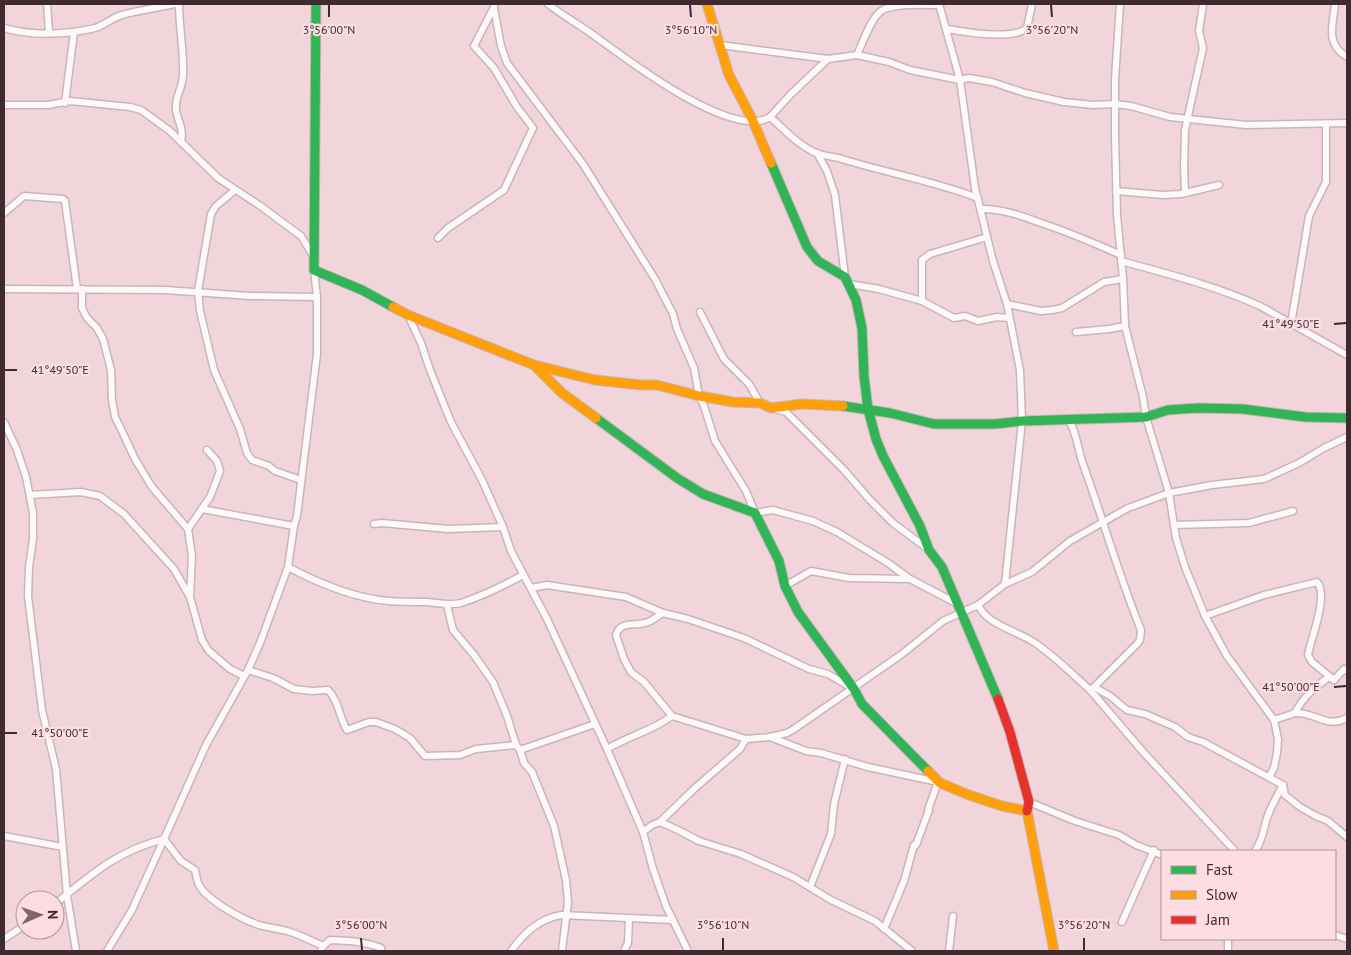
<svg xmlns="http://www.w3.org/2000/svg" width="1351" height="955" font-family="'PT Sans',sans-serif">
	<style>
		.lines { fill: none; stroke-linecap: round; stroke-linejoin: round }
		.street-casing { stroke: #cab4b9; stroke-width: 9 }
		.fast-casing { stroke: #cab4b9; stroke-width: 11 }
		.slow-casing { stroke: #cab4b9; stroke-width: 11 }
		.jam-casing { stroke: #cab4b9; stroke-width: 11 }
		.street { stroke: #fdf9fa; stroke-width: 6 }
		.fast { stroke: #30b455; stroke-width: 9 }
		.slow { stroke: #ff9f0a; stroke-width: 9 }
		.jam { stroke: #e5322d; stroke-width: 9 }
		.ticks { fill: none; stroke: #3f2a30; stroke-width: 2 }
		.ticks-label { font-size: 12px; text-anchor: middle; fill: #3f2a30; stroke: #fddce3; stroke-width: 4.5; stroke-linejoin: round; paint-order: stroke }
	</style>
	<rect width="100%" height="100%" fill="#f1d5db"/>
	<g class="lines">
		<g class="street-casing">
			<g id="street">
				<polyline points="47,4 49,33"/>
				<path d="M179,4C179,27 184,51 183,74C183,86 177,94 176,104C174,118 185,125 181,142"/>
				<path d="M548,4C562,15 578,24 592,34C625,58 732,141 770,117C785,130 798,145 816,153C823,156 833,156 842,159C887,173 934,181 978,198"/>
				<polyline points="939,4 960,80 975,188 993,261 1007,304 1020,370 1022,421 1005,584"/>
				<polyline points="1120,4 1115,79 1115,136 1117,215 1123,279 1125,326 1143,397 1146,417 1169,493 1176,538 1185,567 1205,616 1227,656 1274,720 1278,739 1277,753 1274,768 1269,777"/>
				<path d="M1335,4C1333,25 1325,44 1347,57"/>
				<polyline points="494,8 501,46 507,63 583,164 655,279 673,314 677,329 694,368 699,396 704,406 715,441 746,491 755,513 773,510 813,521 837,532 888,563 910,579 956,603"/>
				<path d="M4,28C31,36 67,35 95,28C105,25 113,17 122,15C139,10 157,8 175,4"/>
				<path d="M947,29C964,32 1013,40 1027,28L1032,4"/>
				<polyline points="720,45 828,59 857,55 889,62 910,70 960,80 969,78 992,82 1025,93 1064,102 1093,105 1115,104 1131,106 1170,117 1246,125 1347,123"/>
				<path d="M857,55C862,44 871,18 881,11C892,3 925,5 939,5"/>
				<polyline points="65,103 74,32"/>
				<polyline points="4,105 48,105 70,101 130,107 141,110 170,131 218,178 259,205 301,236 312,254"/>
				<polyline points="770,117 791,94 828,59"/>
				<polyline points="817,153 827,171 835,195 845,277"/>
				<polyline points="235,190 216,206 211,214 198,291 200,311 214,370 240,429 247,453 252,460 269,466 275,471 301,480"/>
				<polyline points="1116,191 1163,195 1181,194 1219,185"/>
				<polyline points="1185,192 1184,167 1185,130 1203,48 1199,31 1203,4"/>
				<path d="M982,209C1002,209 1019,215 1038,222C1066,231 1094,243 1121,255"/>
				<polyline points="4,213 24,196 63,199 65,201 77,289"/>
				<polyline points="438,238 448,228 504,190 533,128 517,107 494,68 474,46 494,7"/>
				<path d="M1121,261C1168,274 1216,286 1260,306L1347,355"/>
				<polyline points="849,284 879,289 922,301 954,318 965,316 978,321 997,317 1009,318"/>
				<polyline points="4,289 165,290 250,296 317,297"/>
				<polyline points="82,289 82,308 87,318 97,328 103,339 111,370 112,400 115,417 121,429 135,459 152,487 188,529 192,556 190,597"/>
				<polyline points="922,301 922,260 930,254 987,237"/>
				<polyline points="1007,304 1041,311 1052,310 1062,308 1104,282 1123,279"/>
				<polyline points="700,312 724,359 749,384 760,403"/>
				<polyline points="408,315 421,343 430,370 451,422 482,480 503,527 511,551 547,619 607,749 643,832 653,869 666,906 688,951"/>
				<polyline points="1291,324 1309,216 1326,182 1326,124"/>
				<polyline points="1076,332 1109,329 1125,326"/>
				<polyline points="775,409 786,412 844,470 870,500 893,523 928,549"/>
				<path d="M1069,420C1077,434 1078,450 1083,464C1103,519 1119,576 1141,630L1140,640L1137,644L1094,687"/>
				<polyline points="4,422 17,450 26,477 33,513 33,539 29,567 28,596 42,710 56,769 67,895 76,951"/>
				<polyline points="30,495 81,492 100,496 124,514 174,569 190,597 202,640 209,651 230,669 244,676"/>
				<polyline points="202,509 294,526"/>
				<polyline points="374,524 382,523 448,529 503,527"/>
				<polyline points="1174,525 1249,523 1293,511"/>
				<polyline points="188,529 210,497 220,471 217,461 207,450"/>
				<path d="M288,567C316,582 356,599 389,601C401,602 414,602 427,602C439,603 449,606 461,603C483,596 503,586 523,575"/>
				<polyline points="785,586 811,571 849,578 910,579"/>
				<polyline points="531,588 547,585 626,597 663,613 688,619 744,638 809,669 828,674 850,687"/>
				<polyline points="447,605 453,630 474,655 493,682 507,716 516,745 520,750 524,763 532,772 554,826 566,880 568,902 562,951"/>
				<path d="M978,605C988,625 1014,630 1032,641C1054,655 1072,674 1091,691L1094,687L1110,696L1127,710L1145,714L1175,727L1188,737L1203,742L1283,785L1285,795L1300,807L1316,816L1328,821L1347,837"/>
				<path d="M663,613C657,616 651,622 645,623C634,626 620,621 616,635L624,659L631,672L644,682L672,716"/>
				<path d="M1205,616L1264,595L1317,582C1329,595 1311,638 1308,655L1312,662L1334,680"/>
				<path d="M248,670L273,678L294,689L312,691L328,690C339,701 339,717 347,730L369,722H376L395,729L410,738L425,756L460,755L476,749L516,745"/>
				<polyline points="1091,691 1144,753 1235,851"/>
				<path d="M1295,713C1316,712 1326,729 1347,718"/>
				<path d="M1274,720L1295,713C1303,697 1315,687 1329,677L1334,680L1344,669L1347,671"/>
				<polyline points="770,737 787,733 794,729 902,654 943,621 978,605 1005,584 1032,572 1070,541 1112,517 1128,508 1169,493 1212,485 1264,479 1299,463 1324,448 1347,437"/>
				<path d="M607,749C628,736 652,731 672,716L746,739L770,737L806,751L821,753L868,767L938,782"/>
				<polyline points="520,750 595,724"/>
				<polyline points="1029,802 1075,821 1119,835 1136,845 1162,855"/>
				<polyline points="660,822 678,830 699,841 741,854 793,877 831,900 875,921 912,951"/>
				<polyline points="643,832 652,825 660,822 695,788 740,749 746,739"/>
				<polyline points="4,836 63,847"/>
				<path d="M164,839L181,861L195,870C196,875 197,881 199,885C207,900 240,918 256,924C266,928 277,928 287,931C299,934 311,941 323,946L321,951"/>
				<path d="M1255,851C1263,840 1263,830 1267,818C1271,806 1277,796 1283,785"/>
				<polyline points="810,887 831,834 834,804 845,759"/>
				<path d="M55,904C92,874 117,851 164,839L206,745L248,670L260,643L288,567L294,526L297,516L317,354V297L314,270"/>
				<polyline points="1122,922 1154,850"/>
				<polyline points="884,929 904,881 914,845 916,845 929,810 928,810 938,782 940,783"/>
				<polyline points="1335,935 1347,939"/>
				<polyline points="4,939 25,925"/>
				<polyline points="1228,939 1228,951"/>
				<path d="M323,946L330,940C347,941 364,941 381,948V951"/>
				<polyline points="107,951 132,910 164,839"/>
				<path d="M511,951C524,933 539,919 561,915L673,920"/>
				<polyline points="624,951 628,943 629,919"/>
				<polyline points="949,951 953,916"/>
			</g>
		</g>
		<g class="fast-casing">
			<g id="fast">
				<polyline points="316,4 314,270 362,290 393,307"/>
				<polyline points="771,163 807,247 818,261 845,277 856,300 862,328 864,376 868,409 876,439 883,456 920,526 929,550 942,567 998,699"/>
				<polyline points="843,406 890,413 934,424 995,424 1022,421 1146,417 1168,410 1198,408 1243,409 1305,417 1347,418"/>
				<polyline points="596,418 677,478 703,494 755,513 779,561 785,586 798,612 854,689 862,704 928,771"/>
			</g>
		</g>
		<g class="slow-casing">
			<g id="slow">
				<polyline points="707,4 729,75 752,119 771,163"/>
				<polyline points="393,307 408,315 534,365 562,393 596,418"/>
				<polyline points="534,365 595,380 641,385 657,385 699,396 733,402 760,403 771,408 802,404 843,406"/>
				<polyline points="928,771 940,783 969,795 1002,806 1027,811 1054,951"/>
			</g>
		</g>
		<g class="jam-casing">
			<polyline id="jam" points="998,699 1010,732 1029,802 1027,811"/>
		</g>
		<use href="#street" class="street"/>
		<use href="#fast" class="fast"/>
		<use href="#slow" class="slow"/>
		<use href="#jam" class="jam"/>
	</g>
	<path class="ticks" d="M329,5V17M690,5L691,17M1051,5L1052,17M1334,324L1346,323M5,370H17M1334,687L1346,686M5,733H17M361,938L362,950M723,938V950M1084,938V950"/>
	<g class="ticks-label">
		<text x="329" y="34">3°56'00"N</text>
		<text x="691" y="34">3°56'10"N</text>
		<text x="1052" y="34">3°56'20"N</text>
		<text x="1291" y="328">41°49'50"E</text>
		<text x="60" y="374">41°49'50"E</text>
		<text x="1291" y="691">41°50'00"E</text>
		<text x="60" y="737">41°50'00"E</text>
		<text x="361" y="929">3°56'00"N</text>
		<text x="723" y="929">3°56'10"N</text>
		<text x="1084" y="929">3°56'20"N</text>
	</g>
	<rect width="1351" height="955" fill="none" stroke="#3f2a30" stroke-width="10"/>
	<rect x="1161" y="850" width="175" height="90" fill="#fddce3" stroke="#b1959b"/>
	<rect x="1171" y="866" width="25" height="8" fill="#30b455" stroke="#b1959b"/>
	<text x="1206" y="875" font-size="15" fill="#3f2a30">Fast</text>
	<rect x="1171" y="891" width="25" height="8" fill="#ff9f0a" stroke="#b1959b"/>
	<text x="1206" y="900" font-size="15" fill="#3f2a30">Slow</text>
	<rect x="1171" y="916" width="25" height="8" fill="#e5322d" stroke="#b1959b"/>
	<text x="1206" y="925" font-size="15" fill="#3f2a30">Jam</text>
	<g transform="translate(40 915) rotate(88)"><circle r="24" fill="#fddce3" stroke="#b1959b"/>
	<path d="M0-4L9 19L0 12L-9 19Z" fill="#7d666c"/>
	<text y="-8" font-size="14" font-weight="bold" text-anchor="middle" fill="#3f2a30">N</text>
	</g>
</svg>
